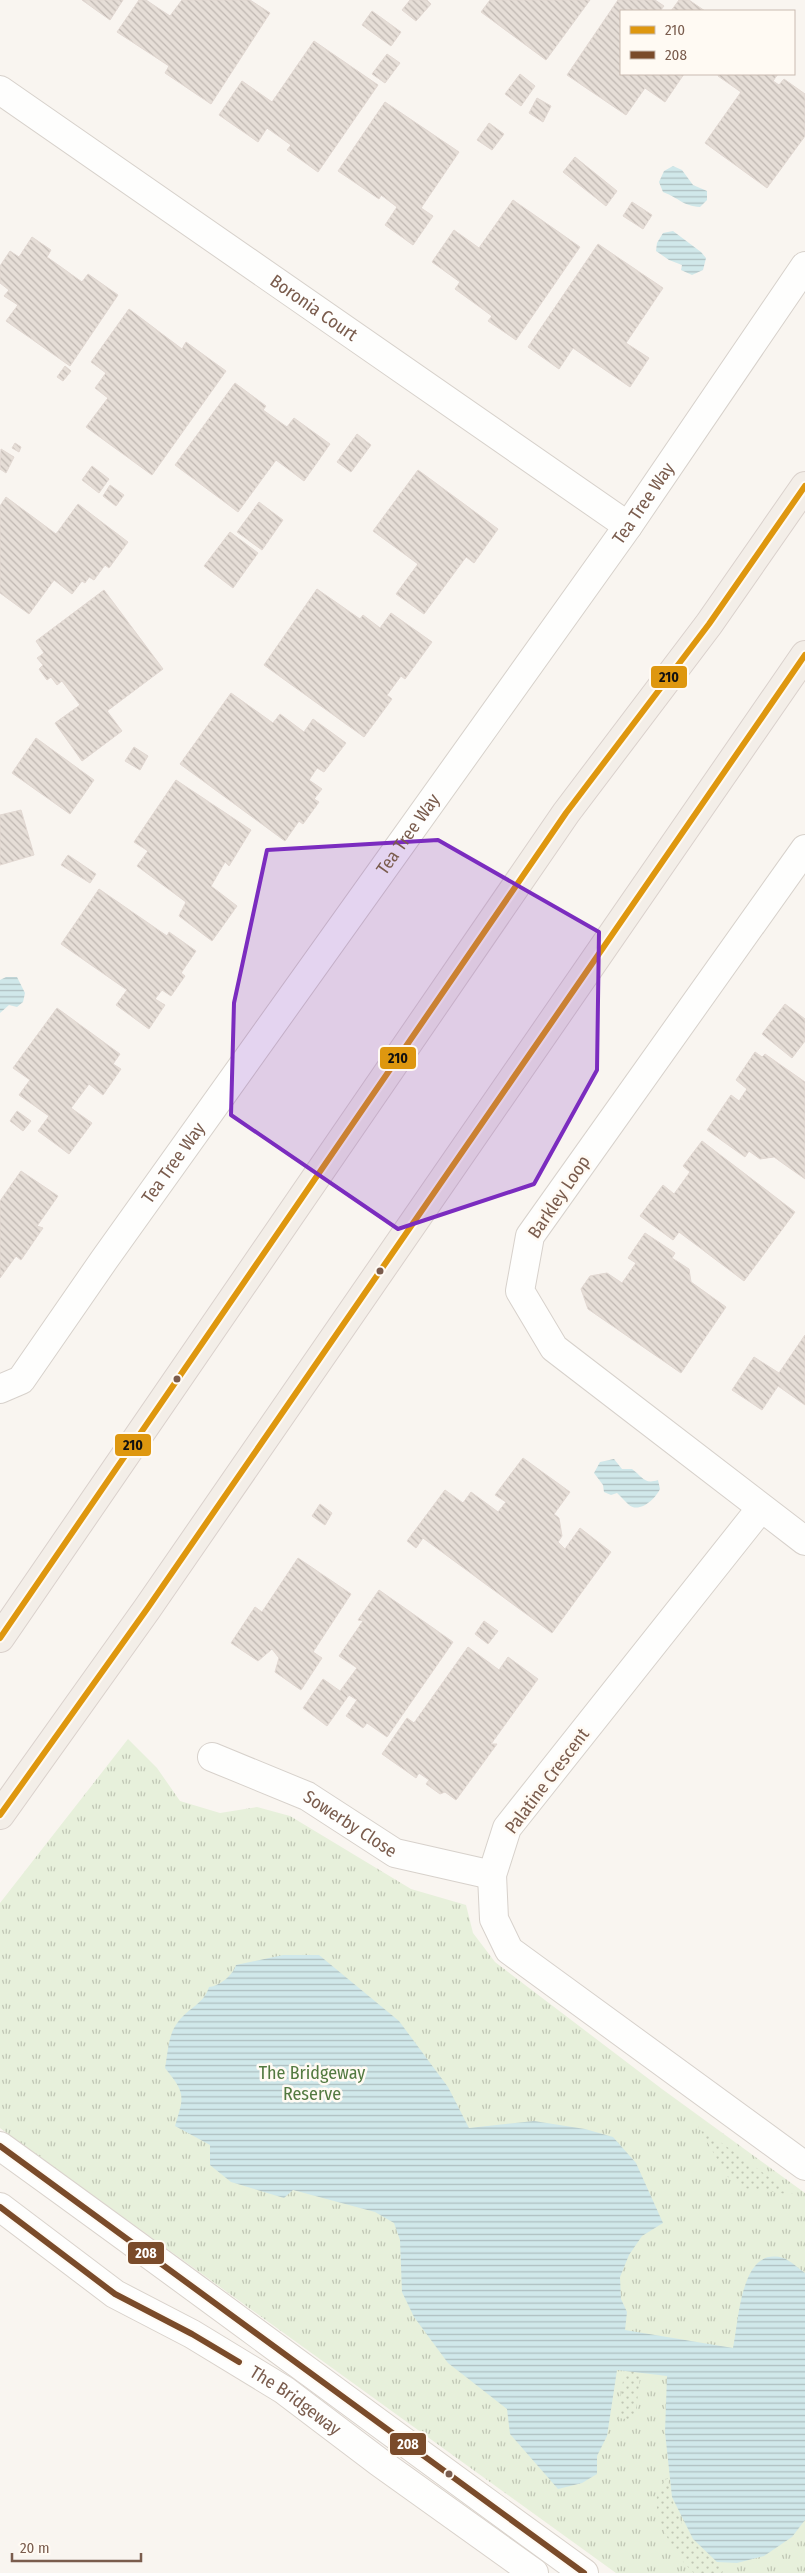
<svg xmlns="http://www.w3.org/2000/svg" width="805" height="2573" font-family="'Fira Sans Condensed',sans-serif">
	<style>
		.grass { fill: url(#grass-tufts) }
		.garden { fill: url(#garden-dots) }
		.water { fill: url(#water-rules) }
		.building { fill: url(#building-back-hatch); stroke: #e2d8d2 }
		.lines { fill: none; stroke-linecap: round; stroke-linejoin: round }
		.street-casing { stroke: #d7d1cb; stroke-width: 30 }
		.secondary-casing { stroke: #d9d2cb; stroke-width: 30 }
		.primary-casing { stroke: #dad1cc; stroke-width: 30 }
		.street { stroke: #fefefd; stroke-width: 28 }
		.secondary { stroke: #fefefd; stroke-width: 28 }
		.primary { stroke: #f3eee8; stroke-width: 28 }
		.bus-1-casing { stroke: #fffaf3; stroke-width: 10 }
		.bus-2-casing { stroke: #fffaf3; stroke-width: 10 }
		.bus-1 { stroke: #de970f; stroke-width: 6 }
		.bus-2 { stroke: #7a4b2a; stroke-width: 6 }
		.marked { fill: #7b2cbf; fill-opacity: 0.2; stroke: #7b2cbf; stroke-width: 4; stroke-linejoin: round }
		.bus-dot { fill: #7a5c4d; stroke: #fffaf3; stroke-width: 2 }
		.labels { text-anchor: middle; stroke-width: 5; stroke-linejoin: round; paint-order: stroke }
		.street-label { font-size: 18px; fill: #7a5c4d; stroke: #fffaf3 }
		.park-label { font-size: 18px; fill: #537a41; stroke: #fffaf3 }
		.line-badge { stroke: #fffaf3; stroke-width: 2 }
		.badge-label { font-size: 14px; text-anchor: middle; font-weight: bold; fill: #fff }
		.pale-badge-label { font-size: 14px; text-anchor: middle; font-weight: bold; fill: #111 }
	</style>
	<defs>
		<pattern id="grass-tufts" width="24" height="20" patternUnits="userSpaceOnUse" patternTransform="scale(1.25)"><rect width="24" height="20" fill="#e7f0db"/><path d="M3 7l-1-3M5 7V3M7 7l1-3M15 17l-1-3M17 17v-4M19 17l1-3" fill="none" stroke="#c0c6b4"/></pattern>
		<pattern id="garden-dots" width="8" height="8" patternUnits="userSpaceOnUse" patternTransform="scale(1.25)"><rect width="8" height="8" fill="#e7f0db"/><path d="M2 2h.1M6 6h.1" fill="none" stroke="#c0c6b4" stroke-width="1.8" stroke-linecap="round"/></pattern>
		<pattern id="water-rules" width="6" height="5" patternUnits="userSpaceOnUse" patternTransform="scale(1.25)"><rect width="6" height="5" fill="#d0e8ea"/><path d="M0 2.5h6" fill="none" stroke="#aebfc0"/></pattern>
		<pattern id="building-back-hatch" width="6" height="6" patternUnits="userSpaceOnUse" patternTransform="scale(1.25)"><rect width="6" height="6" fill="#e6ded7"/><path d="M-1 5l2 2M0 0l6 6M5-1l2 2" fill="none" stroke="#bfb7b1"/></pattern>
	</defs>
	<rect width="100%" height="100%" fill="#f9f5f0"/>
	<polygon class="grass" points="128,1739 157,1768 180,1801 220,1813 257,1807 290,1816 411,1889 466,1905 473,1933 495,1962 662,2089 805,2193 805,2573 616,2573 0,2128 0,1903"/>
	<g class="garden">
		<polygon points="698,2126 794,2195 743,2188 727,2176"/>
		<polygon points="642,2360 635,2420 618,2418 624,2373 628,2362"/>
		<path d="M668,2478C672,2513 692,2553 726,2567L722,2573H694C674,2556 638,2498 668,2478Z"/>
	</g>
	<g class="water">
		<path d="M673,166L682,170L693,185L707,191V200L700,207C683,206 679,198 663,192L659,182L664,171Z"/>
		<polygon points="673,231 701,252 706,258 703,270 692,275 681,270 682,265 669,260 656,251 657,243 663,233"/>
		<polygon points="6,977 17,977 25,993 23,1002 17,1007 9,1005 0,1013 0,980"/>
		<path d="M614,1459L622,1469H632C642,1476 644,1485 658,1480L660,1489C656,1498 639,1515 628,1504C624,1500 621,1497 617,1493L611,1495L604,1492L603,1485L594,1473L600,1462Z"/>
		<path d="M283,1955H319L399,2021L448,2087L469,2128L534,2121L585,2129L613,2137L636,2163L663,2223L642,2236L629,2255L620,2277L621,2299L627,2312L625,2330L733,2348C739,2322 740,2245 783,2258C790,2260 799,2269 805,2273V2520L792,2537L764,2556L737,2563L717,2562L693,2539L672,2497L665,2432L667,2376L617,2370L607,2436L597,2456V2474L582,2483L558,2489L510,2434L507,2409L448,2363L414,2317L402,2292L400,2240L394,2223L375,2212L293,2190L284,2198L231,2182L210,2165V2145L175,2126C184,2096 186,2094 165,2068C168,2053 168,2034 178,2022C188,2008 204,2004 209,1987C220,1986 233,1975 236,1965Z"/>
	</g>
	<g class="building">
		<polygon points="82,0 123,0 110,20"/>
		<polygon points="139,0 146,0 170,16 182,0 250,0 270,13 211,104 165,73 169,66 117,32"/>
		<polygon points="410,0 427,0 431,4 416,21 402,10"/>
		<polygon points="490,0 590,0 546,60 481,12"/>
		<polygon points="618,0 655,0 664,6 660,11 621,11 621,74 684,74 665,102 645,88 626,115 567,75"/>
		<polygon points="679,0 689,0 705,11 671,11"/>
		<polygon points="372,11 401,32 391,46 362,25"/>
		<polygon points="314,41 378,85 318,172 287,150 291,145 267,128 258,142 219,115 242,81 272,102"/>
		<polygon points="387,54 400,63 385,83 372,74"/>
		<polygon points="520,74 535,86 521,106 505,94"/>
		<polygon points="719,74 778,74 773,81 779,85 784,79 805,94 805,136 767,188 705,143 741,92 718,76"/>
		<polygon points="537,98 551,106 543,122 529,113"/>
		<polygon points="385,102 459,152 421,208 433,216 413,245 385,225 397,207 381,195 379,199 338,171"/>
		<polygon points="489,123 504,134 492,150 477,140"/>
		<polygon points="575,157 617,191 606,206 563,172"/>
		<polygon points="513,200 580,247 516,340 488,321 492,316 455,289 460,282 432,262 454,230 479,248"/>
		<polygon points="632,202 652,215 643,229 623,216"/>
		<polygon points="32,237 51,250 47,257 82,282 88,274 118,295 70,366 6,321 18,305 4,296 9,290 0,283 0,266 10,251 19,257"/>
		<polygon points="598,244 663,288 626,343 649,358 630,387 573,348 559,369 528,347"/>
		<polygon points="129,309 182,349 186,342 226,371 152,475 86,427 108,398 95,388 106,373 91,362"/>
		<polygon points="65,366 71,371 63,381 57,377"/>
		<polygon points="235,383 266,406 263,410 287,427 294,418 330,444 304,481 276,460 238,512 175,465"/>
		<polygon points="357,434 371,445 351,472 337,462"/>
		<polygon points="15,443 21,447 19,452 12,448"/>
		<polygon points="1,449 14,457 6,473 0,469"/>
		<polygon points="92,466 109,479 99,493 82,480"/>
		<polygon points="418,470 498,529 474,563 466,557 424,614 396,594 418,564 373,531"/>
		<polygon points="110,485 124,495 116,506 103,496"/>
		<polygon points="6,497 56,534 78,504 128,542 109,568 105,565 94,580 89,577 85,583 82,581 72,594 54,580 29,614 0,593 0,506"/>
		<polygon points="259,502 283,520 262,550 237,532"/>
		<polygon points="230,532 258,553 233,588 204,566"/>
		<polygon points="317,589 360,619 363,615 380,628 391,613 432,642 405,679 401,676 387,695 392,699 364,737 264,665"/>
		<polygon points="104,590 163,669 107,711 122,731 82,761 55,723 80,705 62,681 57,685 51,677 47,680 39,669 43,665 37,658 44,653 36,641"/>
		<polygon points="231,693 273,723 280,714 304,732 313,719 346,743 324,772 317,768 309,780 322,789 314,799 319,802 303,824 299,821 285,841 180,764"/>
		<polygon points="36,738 94,780 70,814 12,773"/>
		<polygon points="134,747 148,756 140,770 125,761"/>
		<polygon points="176,780 251,830 229,866 225,862 211,886 237,906 212,941 179,916 186,902 137,866 148,851 134,842"/>
		<polygon points="21,810 34,855 0,865 0,815"/>
		<polygon points="68,855 96,874 90,883 61,865"/>
		<polygon points="99,889 167,936 169,932 196,951 181,973 185,976 171,996 162,990 155,999 165,1005 149,1029 116,1005 127,990 61,944"/>
		<polygon points="785,1004 805,1019 805,1041 792,1058 762,1034"/>
		<polygon points="57,1008 120,1054 113,1064 121,1069 103,1095 89,1084 71,1108 92,1123 69,1154 38,1131 49,1116 19,1095 30,1080 13,1068"/>
		<polygon points="755,1052 762,1057 765,1054 805,1082 805,1179 774,1157 760,1159 749,1151 745,1157 707,1130 731,1095 739,1101 747,1089 736,1080"/>
		<polygon points="17,1111 31,1121 23,1131 10,1121"/>
		<polygon points="702,1141 795,1212 744,1281 679,1232 673,1240 640,1216 663,1185 674,1194 690,1172 683,1166"/>
		<polygon points="21,1171 58,1196 37,1226 43,1228 21,1260 16,1256 0,1278 0,1201"/>
		<polygon points="645,1233 675,1253 672,1258 689,1269 691,1282 726,1307 681,1373 588,1309 581,1289 590,1276 607,1273 622,1283 636,1263 628,1258"/>
		<polygon points="805,1335 805,1405 778,1386 762,1410 732,1390 754,1357 779,1373"/>
		<polygon points="523,1458 570,1492 554,1514 559,1518 562,1536 558,1542 565,1549 580,1528 611,1552 552,1633 423,1538 416,1548 407,1541 445,1490 463,1503 471,1492 498,1512 506,1502 495,1495"/>
		<polygon points="320,1504 332,1513 325,1525 312,1516"/>
		<polygon points="298,1558 351,1594 313,1652 322,1658 301,1690 275,1672 279,1658 272,1649 258,1661 231,1643 255,1607 262,1612"/>
		<polygon points="379,1590 453,1642 387,1737 367,1723 363,1728 346,1716 357,1700 349,1695 327,1726 303,1708 323,1679 340,1691 357,1668 339,1656 363,1621 358,1620"/>
		<polygon points="484,1621 498,1631 488,1644 475,1634"/>
		<polygon points="468,1647 499,1670 508,1657 538,1679 491,1744 497,1744 456,1800 445,1792 440,1794 426,1784 429,1780 419,1773 416,1778 382,1754 407,1718 414,1723"/>
	</g>
	<g class="lines">
		<g class="street-casing">
			<g id="street">
				<path id="s1" d="M0,90L628,526"/>
				<polyline points="805,849 530,1236 520,1291 554,1348 805,1541"/>
				<path id="s2" d="M0,1389L21,1380L104,1260L628,526L805,266"/>
				<polyline points="761,1508 507,1828 492,1875 494,1919 509,1950 805,2166"/>
				<path id="s3" d="M212,1757L307,1796L395,1853L492,1875"/>
			</g>
		</g>
		<g class="secondary-casing">
			<g id="secondary">
				<path d="M0,2146C196,2287 389,2432 584,2573"/>
				<path id="s4" d="M0,2207L115,2294L192,2334L284,2390L379,2462L534,2573"/>
			</g>
		</g>
		<g class="primary-casing">
			<g id="primary">
				<polyline points="0,1638 566,813 709,624 805,486"/>
				<polyline points="0,1815 147,1609 805,655"/>
			</g>
		</g>
		<use href="#street" class="street"/>
		<use href="#secondary" class="secondary"/>
		<use href="#primary" class="primary"/>
		<g class="bus-1-casing">
			<g id="bus-1">
				<polyline points="0,1638 566,813 709,624 805,486"/>
				<polyline points="0,1815 147,1609 805,655"/>
			</g>
		</g>
		<g class="bus-2-casing">
			<g id="bus-2">
				<polyline points="0,2146 584,2573"/>
				<polyline points="0,2207 115,2294 192,2334 239,2362"/>
			</g>
		</g>
		<use href="#bus-1" class="bus-1"/>
		<use href="#bus-2" class="bus-2"/>
	</g>
	<path class="marked" d="M438,840L599,932L597,1070L534,1184L398,1229L231,1115L234,1003L267,850Z"/>
	<g class="bus-dot">
		<circle cx="380" cy="1271" r="4.5"/>
		<circle cx="177" cy="1379" r="4.5"/>
		<circle cx="449" cy="2474" r="4.5"/>
	</g>
	<g class="labels">
		<g class="street-label">
			<text dy="6" stroke="none"><textPath href="#s1" startOffset="382">Boronia Court</textPath></text>
			<text dy="6" stroke="none"><textPath href="#s2" startOffset="1098">Tea Tree Way</textPath></text>
			<text dy="6" stroke="none"><textPath href="#s2" startOffset="692">Tea Tree Way</textPath></text>
			<text dy="6" stroke="none"><textPath href="#s2" startOffset="288">Tea Tree Way</textPath></text>
			<text transform="translate(559 1197) rotate(-56)" y="6">Barkley Loop</text>
			<text transform="translate(547 1781) rotate(-53)" y="6">Palatine Crescent</text>
			<text dy="6" stroke="none"><textPath href="#s3" startOffset="154">Sowerby Close</textPath></text>
			<text dy="6" stroke="none"><textPath href="#s4" startOffset="354">The Bridgeway</textPath></text>
		</g>
		<g class="park-label">
			<text x="312" y="2079">The Bridgeway<tspan x="312" dy="21">Reserve</tspan></text>
		</g>
	</g>
	<g class="line-badge">
		<rect x="650" y="665" width="38" height="24" rx="5" fill="#de970f"/>
		<rect x="379" y="1046" width="38" height="24" rx="5" fill="#de970f"/>
		<rect x="114" y="1433" width="38" height="24" rx="5" fill="#de970f"/>
		<rect x="127" y="2241" width="38" height="24" rx="5" fill="#7a4b2a"/>
		<rect x="389" y="2432" width="38" height="24" rx="5" fill="#7a4b2a"/>
	</g>
	<g class="badge-label">
		<text x="146" y="2258">208</text>
		<text x="408" y="2449">208</text>
	</g>
	<g class="pale-badge-label">
		<text x="669" y="682">210</text>
		<text x="398" y="1063">210</text>
		<text x="133" y="1450">210</text>
	</g>
	<rect x="620" y="10" width="175" height="65" fill="#fffaf3" stroke="#cabbb1"/>
	<rect x="630" y="26" width="25" height="8" fill="#de970f" stroke="#cabbb1"/>
	<text x="665" y="35" font-size="15" fill="#7a5c4d">210</text>
	<rect x="630" y="51" width="25" height="8" fill="#7a4b2a" stroke="#cabbb1"/>
	<text x="665" y="60" font-size="15" fill="#7a5c4d">208</text>
	<path d="M12 2553v8h129v-8" fill="none" stroke="#7a5c4d" stroke-width="2.5"/>
	<text x="20" y="2553" font-size="15" fill="#7a5c4d" stroke="#fffaf3" stroke-width="4" paint-order="stroke">20 m</text>
</svg>
